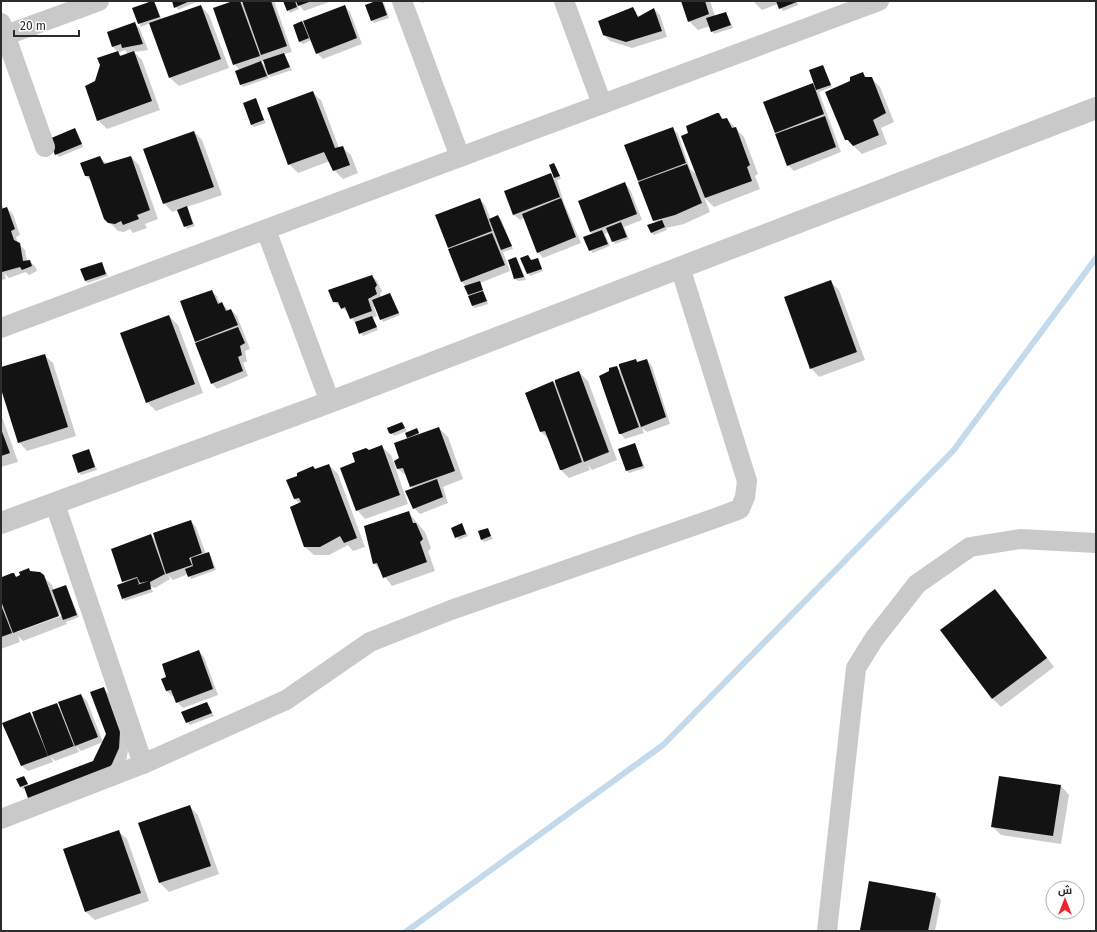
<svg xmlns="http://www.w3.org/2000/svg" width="1097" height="932" font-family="'Fira Sans',Cairo,sans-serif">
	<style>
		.shadow { fill: #0003; fill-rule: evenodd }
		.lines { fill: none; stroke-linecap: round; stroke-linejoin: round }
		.stream { stroke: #c3daec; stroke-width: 6 }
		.building { fill: #131313 }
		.minor { stroke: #c9c9c9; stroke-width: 20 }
		.tertiary { stroke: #c9c9c9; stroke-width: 22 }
	</style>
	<rect width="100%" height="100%" fill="#fff"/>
	<g class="shadow">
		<polygon points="154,1 162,20 201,6 209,15 229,68 179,86 170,78 150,23 141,27 134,8"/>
		<polygon points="173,1 198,1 178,10"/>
		<path d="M236,1H240L244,5L243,1H274L292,52L284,54L292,70L271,77L267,73L269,78L243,87L241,84L240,70L234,64ZM264,61L266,67L261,62Z"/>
		<polygon points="284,1 332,1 304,11 297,3 299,9 290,13"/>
		<polygon points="379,1 384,3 389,18 374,23 372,20"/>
		<polygon points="420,1 428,1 422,3"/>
		<polygon points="682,1 710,1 715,16 726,13 733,28 714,34 710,26 698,30 689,21"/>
		<polygon points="753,1 797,1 798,5 783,11 778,4 762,10"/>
		<polygon points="345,6 350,12 362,44 323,59 317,53 312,40 303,44 300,42 294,25 302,22 307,27"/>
		<path d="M633,8L640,17L654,9L660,15L667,37L632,48L610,41L604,35ZM635,13H637L641,21Z"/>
		<path d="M134,23L140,29L148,50L134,52L142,60L160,110L107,129L98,120L96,82L101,64L99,59L118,52L113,47L108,33ZM125,50L128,54L122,56L118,53Z"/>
		<polygon points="822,66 832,87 819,92 841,152 794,171 788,165 776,132 812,84 817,89"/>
		<polygon points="863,74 867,78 871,78 880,87 894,122 881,128 887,144 862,154 846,139 851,81"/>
		<polygon points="312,92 321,100 339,148 342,147 351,155 358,173 343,179 334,170 330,161 298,173 289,164"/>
		<polygon points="255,100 266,123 254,127 252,125"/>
		<polygon points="719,114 724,120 727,119 744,137 758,174 755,176 760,189 714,207 704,197 710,212 684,224 666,228 667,230 654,235 652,233 656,223 654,220 639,180 672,128 678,134 690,169 697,175"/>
		<polygon points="75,130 83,147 59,157 56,154"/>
		<polygon points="194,132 202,140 222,195 187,207 195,226 187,229 178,210 172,212 164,203"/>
		<polygon points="99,157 107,164 131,157 139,165 158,219 145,224 147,228 133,233 130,229 124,232 118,231 105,218 92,182 86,176"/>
		<polygon points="554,164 561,179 557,180 564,203 581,243 543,258 538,252 525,218 520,220 514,215 505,192 551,174 555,179 550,165"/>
		<polygon points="625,184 630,189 642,220 624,227 629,239 615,244 609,232 605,234 610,246 593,253 590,250 593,234 590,232"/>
		<polygon points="479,199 485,205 491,220 498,216 501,219 513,249 503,252 510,271 480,283 488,304 475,308 473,306 466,286 462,282 449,247"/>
		<polygon points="1,203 4,209 7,208 13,214 20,235 16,237 18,243 25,250 27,261 29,261 35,266 37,271 29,275 26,272 9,278 4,273 6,279 1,280"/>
		<polygon points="528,256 532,261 537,259 543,271 530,276 528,273"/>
		<polygon points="516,258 518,261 526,280 518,281 515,279"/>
		<polygon points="101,263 108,276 88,283 85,281"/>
		<polygon points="372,276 377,281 382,291 380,294 381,298 390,294 400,315 383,322 375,306 374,307 377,316 372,318 378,330 363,336 349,313 334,302"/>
		<polygon points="830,281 839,290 865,360 819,377 811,368"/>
		<polygon points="211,291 217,296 220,304 222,303 229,311 231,310 237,316 250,349 245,351 247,361 243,363 248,376 217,389 212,383 196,341"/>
		<polygon points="169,316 178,325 203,393 156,411 147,402"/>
		<polygon points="44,355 53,363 76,436 27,451 19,442 1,386 1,368"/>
		<polygon points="635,360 638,363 647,360 652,366 670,424 647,432 642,428 644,433 625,439 620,433 617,367 623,373"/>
		<polygon points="579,372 588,381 617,460 592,470 588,465 590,470 569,478 560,469 550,440 541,432 553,382 558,386"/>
		<polygon points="1,414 18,462 1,467"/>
		<polygon points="403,424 407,431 394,436 389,428"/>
		<polygon points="439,428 448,437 463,479 443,487 448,503 420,514 414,508 413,489 408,477 398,469 400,459 410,439 408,437 416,429 420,435"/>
		<polygon points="635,444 645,468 629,473 627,471"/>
		<polygon points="382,447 391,455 408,504 365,519 357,510 356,462 368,451"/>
		<polygon points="89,450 97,470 81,475 79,472"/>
		<polygon points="329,465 338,474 365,547 353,551 348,545 329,555 314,555 305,547 300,504 294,498 298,476"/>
		<polygon points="408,512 425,532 431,548 428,551 435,571 392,586 374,563"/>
		<polygon points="191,521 196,527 206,554 209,553 211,556 216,570 191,579 188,574 173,580 168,575 170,579 155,588 151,587 153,592 125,601 118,585 125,583 123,581 151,535 156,540"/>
		<polygon points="462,524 468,536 459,540 452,528"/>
		<polygon points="487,529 493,539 484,542 482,540"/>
		<path d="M28,569L31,572L43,576L52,585L54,591L66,586L79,617L66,622L67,624L23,641L18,636L20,642L1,649V583L13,574L17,578ZM63,613L64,615L17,632V630Z"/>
		<polygon points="995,590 1003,599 1054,667 1001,707 992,698"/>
		<polygon points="199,651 204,657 218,695 183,708 177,702 174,696 172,696 166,690 167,677"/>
		<polygon points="103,688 112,697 129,742 127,757 121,773 23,789 20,786 24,777 29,786 94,762 107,735"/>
		<polygon points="81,695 87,701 103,742 81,751 76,746 79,752 55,761 51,757 53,762 28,771 22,766 4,724 30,713 36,719 56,704 62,710"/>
		<polygon points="207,703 214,716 190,725 187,722"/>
		<polygon points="1061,786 1069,795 1061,844 1001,835 992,826"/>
		<polygon points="189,806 198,815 219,874 169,892 160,883 139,823"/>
		<polygon points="118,831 127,839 149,901 95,920 86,912"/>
		<polygon points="935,894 941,900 935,931 863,931 861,929"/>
	</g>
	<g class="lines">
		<polyline class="stream" points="407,931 663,745 953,451 1096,258"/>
	</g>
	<g class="building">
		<polygon points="152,1 154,1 160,17 138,24 132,8"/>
		<polygon points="172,1 190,1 174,8"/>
		<polygon points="233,1 240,1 260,56 233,65 213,8"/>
		<polygon points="242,1 271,1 287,46 261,55"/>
		<polygon points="283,1 295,1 297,7 287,11"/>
		<polygon points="296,1 312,1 298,6"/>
		<polygon points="376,1 382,1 387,15 371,21 365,5"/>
		<polygon points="681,1 705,1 709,14 688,22"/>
		<polygon points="776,1 799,1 779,9"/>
		<polygon points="201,5 221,59 169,78 149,23"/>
		<polygon points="345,5 357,38 316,54 303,21"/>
		<polygon points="633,7 638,17 654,8 662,31 626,42 603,35 598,21"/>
		<polygon points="726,12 731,25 711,32 706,18"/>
		<polygon points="302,21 309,38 299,42 293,25"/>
		<polygon points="135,22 143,44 122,48 121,44 112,47 107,32"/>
		<polygon points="118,51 120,56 134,51 152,101 97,121 85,86 95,81 100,65 97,58"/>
		<polygon points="284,53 290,67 268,75 263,60"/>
		<polygon points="261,61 267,76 240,85 235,71"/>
		<polygon points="823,65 831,85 816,90 809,70"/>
		<polygon points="863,72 865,77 872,77 886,113 873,120 879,135 853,146 848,140 845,140 825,92 850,81 850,77"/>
		<polygon points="813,83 824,114 775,133 763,102"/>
		<polygon points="313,91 335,148 343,146 350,165 333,171 324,152 288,165 267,108"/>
		<polygon points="256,98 264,120 251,125 243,103"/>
		<polygon points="717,113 719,113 722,119 727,118 732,128 736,127 750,165 747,167 752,181 705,198 681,136 688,133 686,126"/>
		<polygon points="825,116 836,147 787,166 775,134"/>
		<polygon points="673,127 686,163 638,181 624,145"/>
		<polygon points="75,128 82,144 55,155 49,139"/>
		<polygon points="194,131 214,187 163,204 143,149"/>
		<polygon points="100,156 104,164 131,156 150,210 137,215 139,219 123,225 121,221 115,224 108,223 104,219 89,176 85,176 80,163"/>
		<polygon points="554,163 560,176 554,178 549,165"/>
		<polygon points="687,164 702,203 675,215 653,221 638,182"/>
		<polygon points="551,173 560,197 513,215 504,191"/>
		<polygon points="625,182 637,214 590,232 578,201"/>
		<polygon points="480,198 492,231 448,248 435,215"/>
		<polygon points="561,198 576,237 537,253 522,214"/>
		<polygon points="187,206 193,224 184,227 177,210"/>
		<polygon points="7,207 15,229 11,231 14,240 20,243 23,261 30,260 32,266 22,270 20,267 2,272 1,209"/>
		<polygon points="498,215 512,246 501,250 489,219"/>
		<polygon points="662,220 665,227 651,233 647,225"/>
		<polygon points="621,222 627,237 612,242 606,228"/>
		<polygon points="602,230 608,244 589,251 583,237"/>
		<polygon points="492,233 505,265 461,282 448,249"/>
		<polygon points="528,255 531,260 538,258 542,269 527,274 520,258"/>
		<polygon points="516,257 524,277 514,279 508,260"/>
		<polygon points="102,262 106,274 85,281 80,269"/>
		<polygon points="372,275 377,285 375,288 377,294 368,299 372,311 350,319 345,307 341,309 338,302 333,302 328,290"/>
		<polygon points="831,280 857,352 810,369 784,297"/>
		<polygon points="480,281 483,290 468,295 464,286"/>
		<polygon points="212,290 218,304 222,302 226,311 231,309 238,325 195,342 180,301"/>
		<polygon points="483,291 487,301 472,306 468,296"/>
		<polygon points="390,293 399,313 380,320 372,300"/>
		<polygon points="169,315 195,384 146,403 120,333"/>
		<polygon points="372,316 377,327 359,334 355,322"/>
		<polygon points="238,327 245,343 240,346 242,355 238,357 243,371 211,384 195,343"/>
		<polygon points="45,354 68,427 18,443 1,389 1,367"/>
		<polygon points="636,359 637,362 647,359 666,417 641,427 619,366 619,364"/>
		<polygon points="617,366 639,427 621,434 619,434 599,376 609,371 609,368"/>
		<polygon points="579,371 609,452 584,462 555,382 555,380"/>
		<polygon points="553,381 582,462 562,470 560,470 545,431 540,432 525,393"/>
		<polygon points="402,422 405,428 391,434 389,433 387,428"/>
		<polygon points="439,427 455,471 410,487 403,468 397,469 394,461 399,458 394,443"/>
		<polygon points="417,428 419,433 407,438 405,433"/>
		<polygon points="1,429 10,453 1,456"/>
		<polygon points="635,443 643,466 626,471 618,449"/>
		<polygon points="382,445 400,495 356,511 340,468 355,462 352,453 366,448 369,450"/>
		<polygon points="89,449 95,467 78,473 72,455"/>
		<polygon points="329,464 357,538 344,543 340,536 320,547 304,547 290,507 301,502 299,498 294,499 286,480 297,476 297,473 313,466 315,469"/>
		<polygon points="437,479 443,497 413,509 405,491"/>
		<polygon points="409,511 413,523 416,523 423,539 420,542 427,562 383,578 377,563 373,564 364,526"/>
		<polygon points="191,520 202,553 189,558 192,565 166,574 153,533"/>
		<polygon points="462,523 466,534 455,538 451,528"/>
		<polygon points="488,528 491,536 481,540 478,531"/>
		<polygon points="151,534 165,574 150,582 151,589 122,599 117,585 137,578 139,584 137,585 149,581 140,583 137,577 122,582 111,549"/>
		<polygon points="209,552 214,568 188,577 185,569 193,566 191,558"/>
		<polygon points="29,568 30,571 40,572 44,575 59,616 13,633 1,601 2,577 12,573 14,573 16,577 20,575 19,572"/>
		<polygon points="66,585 77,615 63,620 52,590"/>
		<polygon points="995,589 1047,658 992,699 940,630"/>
		<polygon points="1,605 12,633 1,637"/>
		<polygon points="199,650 213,689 176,703 171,690 166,691 161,679 166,677 162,664"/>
		<polygon points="104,687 120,732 119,748 112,764 102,777 29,801 24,787 93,761 106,734 90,692"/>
		<polygon points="81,694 98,737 75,746 58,702"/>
		<polygon points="207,702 212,713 186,723 181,712"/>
		<polygon points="57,703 74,746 48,756 32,712"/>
		<polygon points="30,712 48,756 21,766 2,723"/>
		<polygon points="24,776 28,784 20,787 16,779"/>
		<polygon points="999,776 1061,785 1053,836 991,827"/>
		<polygon points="190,805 211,866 159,883 138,823"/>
		<polygon points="119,830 141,893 85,912 63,849"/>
		<polygon points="869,881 936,893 928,931 860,930"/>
	</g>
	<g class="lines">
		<g class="minor">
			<polyline points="402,1 460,157"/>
			<polyline points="564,1 602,104"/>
			<polyline points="1,23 45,147"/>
			<polyline points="6,35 99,1"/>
			<polyline points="266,230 330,402"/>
			<polyline points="1,328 879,1"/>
			<polyline points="143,764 286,700 370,642 451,610 710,520 740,509 745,497 747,481 680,267"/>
			<polyline points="1,819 143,764 55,504"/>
			<polyline points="827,931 856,668 874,639 917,584 970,547 1020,539 1096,543"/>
		</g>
		<polyline class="tertiary" points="1,523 330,402 1096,108"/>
	</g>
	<rect width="1097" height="932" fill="none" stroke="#2c2c2c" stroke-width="4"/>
	<g transform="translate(1065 900)"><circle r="19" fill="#ffffff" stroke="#ababab"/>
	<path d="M0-3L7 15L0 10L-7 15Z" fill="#ee232a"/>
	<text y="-6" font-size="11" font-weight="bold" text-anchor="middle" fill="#2c2c2c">ش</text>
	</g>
	<path d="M14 30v6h65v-6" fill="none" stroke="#2c2c2c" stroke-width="2"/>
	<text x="20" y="30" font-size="12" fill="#2c2c2c" stroke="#ffffff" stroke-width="3" paint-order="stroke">20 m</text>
</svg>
